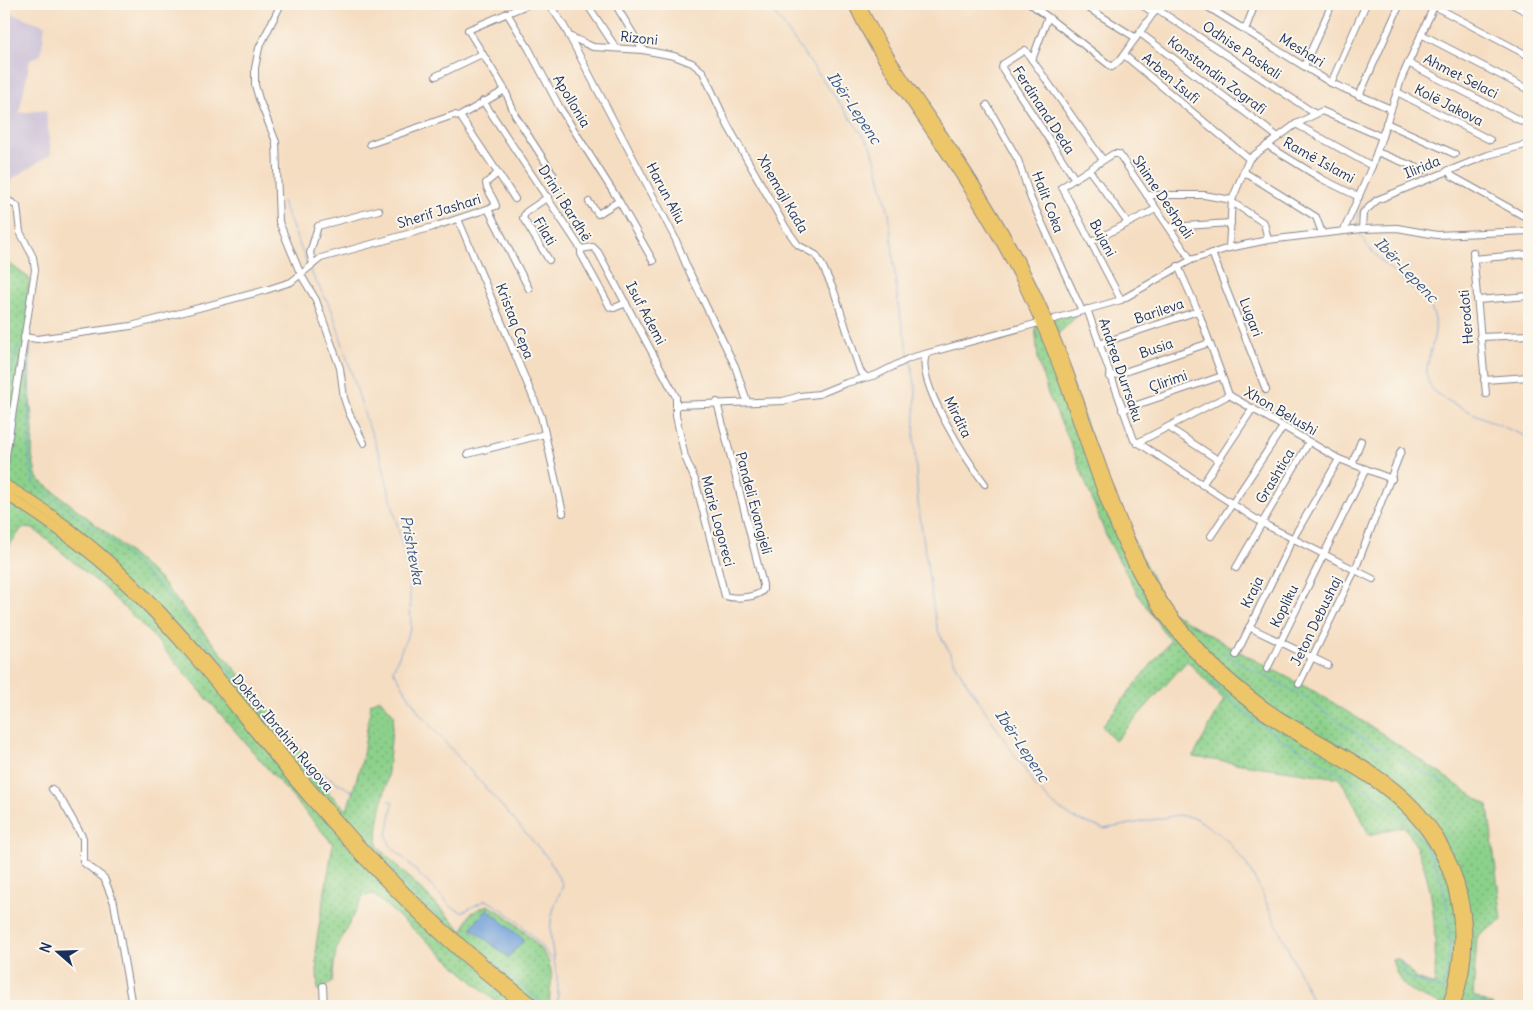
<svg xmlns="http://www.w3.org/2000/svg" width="1533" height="1010" font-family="Delius,sans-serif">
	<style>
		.industrial { fill: #c9bfd7 }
		.grass { fill: url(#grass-dots); stroke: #548074 }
		.water { fill: #6f9fd8; stroke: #45679b }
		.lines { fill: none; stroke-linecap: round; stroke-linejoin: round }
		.stream { stroke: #6f9fd8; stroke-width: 1 }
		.minor-casing { stroke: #888690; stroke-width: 8 }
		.highway-casing { stroke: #888690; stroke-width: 11 }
		.minor { stroke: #fff; stroke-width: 6 }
		.highway { stroke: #ecc669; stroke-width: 9 }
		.labels { text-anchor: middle; stroke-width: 4; stroke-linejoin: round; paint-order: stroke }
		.street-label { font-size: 14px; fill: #1b2f5e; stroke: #fbf7ec }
		.water-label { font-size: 15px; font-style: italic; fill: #385689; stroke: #fbf7ec }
	</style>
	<defs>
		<pattern id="grass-dots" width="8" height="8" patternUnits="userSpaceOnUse" patternTransform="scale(1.25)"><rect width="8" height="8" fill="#8cd18b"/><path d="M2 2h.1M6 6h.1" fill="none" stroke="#72aa75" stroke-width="1.8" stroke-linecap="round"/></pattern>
	</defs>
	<rect width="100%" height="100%" fill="#fbf7ec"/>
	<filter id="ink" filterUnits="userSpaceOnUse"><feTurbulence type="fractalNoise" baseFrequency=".02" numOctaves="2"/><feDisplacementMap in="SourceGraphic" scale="10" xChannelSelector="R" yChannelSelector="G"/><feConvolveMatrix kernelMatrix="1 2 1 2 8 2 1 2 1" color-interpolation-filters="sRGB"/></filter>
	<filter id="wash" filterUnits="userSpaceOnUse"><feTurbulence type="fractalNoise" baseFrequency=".0096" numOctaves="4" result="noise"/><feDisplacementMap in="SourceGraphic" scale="20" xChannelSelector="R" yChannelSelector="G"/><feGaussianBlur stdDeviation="1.12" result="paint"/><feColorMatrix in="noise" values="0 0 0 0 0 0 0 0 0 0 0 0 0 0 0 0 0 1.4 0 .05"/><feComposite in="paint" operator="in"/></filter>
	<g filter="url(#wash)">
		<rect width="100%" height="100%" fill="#f5ddc1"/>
		<polygon class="industrial" points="4,11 45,25 41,55 30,60 19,113 46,110 51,154 12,179 4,234"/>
		<g class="grass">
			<path d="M4,260L29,278L28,380L33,430L32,456L37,478L108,534L159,579L291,736L327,791L347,810L362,761L371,703L380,699L394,715C390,739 390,762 386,785C382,806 375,826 378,847L463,931L470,914L487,905C504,911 543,946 549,963C555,978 548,992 550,1006H501L373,894L363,896L336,950L332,982L318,992L316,945L333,844L151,634L102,586L34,529L22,528L9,546L4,575Z"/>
			<path d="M1082,311L1055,337L1112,498L1168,610L1234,649L1319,694L1378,731L1488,806L1502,920L1477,937L1473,996L1494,1006H1439L1440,1004C1412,992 1400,991 1392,959H1399L1416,979L1435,985C1436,931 1436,871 1404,826L1369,835L1352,798L1339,778L1193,757L1224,700L1187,661L1115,741L1102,726L1170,641L1137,593L1107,538L1070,442L1048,394L1038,360L1035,324Z"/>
		</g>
		<polygon class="water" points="487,909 524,940 508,957 471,928"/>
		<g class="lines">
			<g class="stream">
				<polyline points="768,4 872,148 889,213 898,306 909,355"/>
				<polyline points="4,183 8,174"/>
				<polyline points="282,201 308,266"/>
				<path d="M1358,227C1355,213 1363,205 1373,197L1498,148L1529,140"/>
				<path d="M1359,231C1366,254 1410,283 1427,303C1451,330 1413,366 1433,390C1444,403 1510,429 1529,438"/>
				<path d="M309,269L332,310L367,422L381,458L409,573L411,627L393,670L420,714L547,857L563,885C559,896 552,910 551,921C548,951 562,977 557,1006"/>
				<polyline points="30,341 29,458 34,484 114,544 161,588 305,763 353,792"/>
				<polyline points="911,362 916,390 914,438 918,503 934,613 939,633 963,677 1036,787 1054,805 1073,818 1104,829 1178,815 1196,818 1226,839 1247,865 1258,885 1315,1006"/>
				<polyline points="4,401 18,345"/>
				<polyline points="1224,652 1231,658 1299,694 1372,744 1388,751"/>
				<path d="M1211,683C1229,699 1247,715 1267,729C1339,779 1427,801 1446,900C1452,930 1451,961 1442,990L1407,977L1399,959"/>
				<polyline points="1396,758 1446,784"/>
				<polyline points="311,777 342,816"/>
				<path d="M389,801L393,802L387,835L390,845L452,907L462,912L486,900C513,913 536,937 553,962"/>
				<polyline points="365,842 431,908 480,952 543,1003"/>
				<polyline points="1473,1000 1486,1004"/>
			</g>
		</g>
	</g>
	<g filter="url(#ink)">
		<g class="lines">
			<g class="minor-casing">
				<g id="minor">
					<polyline points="281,4 259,48 255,68 255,85 259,99 276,142 279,222 301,275 316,300 340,368 344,398 349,413 364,443"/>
					<polyline points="549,4 564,26 675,238 687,267 735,366 747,401"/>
					<polyline points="587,4 616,48"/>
					<polyline points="615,4 643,50"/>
					<polyline points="1031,4 1112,67 1120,60 1160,4"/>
					<polyline points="1082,4 1136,38"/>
					<polyline points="1140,4 1154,13"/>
					<polyline points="1203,4 1331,83 1391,109"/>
					<polyline points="1512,4 1529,13"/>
					<polyline points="1434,6 1529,56"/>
					<polyline points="1157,9 1314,113"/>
					<polyline points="507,13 529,49 560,108 619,201 598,214 589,202"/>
					<polyline points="1245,30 1255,4"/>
					<polyline points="1140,33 1278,137"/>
					<polyline points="1421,34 1529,90"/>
					<polyline points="569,36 593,47 643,50 674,56 692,63 703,72 728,126 786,228 798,245 816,255 823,267 834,291 860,371 866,377"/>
					<polyline points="1124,55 1249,159"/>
					<polyline points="1032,60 1048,17"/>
					<polyline points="1408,63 1529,125"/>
					<polyline points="1304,66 1332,4"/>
					<polyline points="436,76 482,54"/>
					<polyline points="1331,83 1366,4"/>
					<polyline points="505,90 515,115 553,174"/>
					<polyline points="1397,92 1490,140"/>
					<polyline points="1359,96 1400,4"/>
					<polyline points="483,101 581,249 581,254 610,307 614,308 626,303"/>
					<polyline points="987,105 1018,160 1031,199 1082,311"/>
					<polyline points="1386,123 1455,154"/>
					<polyline points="1296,124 1372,166"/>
					<polyline points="370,144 454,115 460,116"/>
					<polyline points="1267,145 1322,179 1359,197"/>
					<polyline points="1377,152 1423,170"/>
					<polyline points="1089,170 1128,223"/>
					<polyline points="1448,170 1452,176 1529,219"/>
					<polyline points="1244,172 1316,217 1322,233"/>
					<polyline points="498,173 515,199"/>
					<polyline points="1075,179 1002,68 1003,64 1025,50 1103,160"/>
					<polyline points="1147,195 1204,195 1232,200"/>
					<polyline points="548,197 526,212 523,218 549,260"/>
					<polyline points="4,198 17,206 20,232 33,257 35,270 4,468"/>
					<polyline points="619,201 653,261"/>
					<polyline points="1232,202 1264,223 1268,240"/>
					<polyline points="488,209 529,289"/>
					<polyline points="458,219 541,416 563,513"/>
					<polyline points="1169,227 1231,223"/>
					<polyline points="1362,229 1363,213 1377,200 1488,155 1529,144"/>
					<polyline points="1344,230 1372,166 1402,77 1435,4"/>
					<polyline points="1091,242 1156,209"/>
					<polyline points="1229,248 1232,200 1249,159 1296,124 1322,111 1382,137"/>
					<path d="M581,249L593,247L598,252L676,397V416L685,457L695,480L725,596C734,599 757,598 763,590V585L717,402"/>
					<polyline points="1473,252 1486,394"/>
					<polyline points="1212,253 1266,390"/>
					<polyline points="1473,259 1529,254"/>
					<polyline points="313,264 310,253 318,226 379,210"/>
					<polyline points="1178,266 1198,311 1229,395 1339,459 1392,479"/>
					<polyline points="1121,300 1062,187 1113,154 1119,154 1191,260"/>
					<polyline points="1477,300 1529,296"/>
					<polyline points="1087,309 1134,440 1262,523 1373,579"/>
					<polyline points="1054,319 1121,300 1191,260 1229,248 1268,240 1362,229 1397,228 1437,235 1529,231"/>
					<path d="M24,337L37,339L131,326L266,290L291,282L321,258L433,227L496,206C494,198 486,190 486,183L498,173L460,116L505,90L468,30L529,4"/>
					<polyline points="1480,337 1529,335"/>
					<polyline points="1099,344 1198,311"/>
					<path d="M926,355C915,381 968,462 985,484"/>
					<polyline points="1110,377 1209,343"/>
					<polyline points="1484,380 1529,377"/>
					<polyline points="678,405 783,401 800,396 819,394 846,383 876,375 910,358 1035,324"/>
					<polyline points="1122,410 1222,376"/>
					<polyline points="1168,427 1218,460"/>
					<polyline points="1137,443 1229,395"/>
					<polyline points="468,454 545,434"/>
					<polyline points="1352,464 1361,441"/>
					<polyline points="1202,485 1253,408"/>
					<polyline points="1211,536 1283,427"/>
					<polyline points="1236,568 1309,442"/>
					<polyline points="1249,627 1328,665"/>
					<polyline points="1236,655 1292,540 1339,459"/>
					<polyline points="1267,669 1366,469"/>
					<polyline points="1299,684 1355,570 1401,451"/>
					<polyline points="52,789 62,801 83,838 83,862 104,878 114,903 132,1006"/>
					<polyline points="323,986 324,1006"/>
				</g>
			</g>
			<g class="highway-casing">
				<g id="highway">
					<path d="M853,4C874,51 904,91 933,134C965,181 995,229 1021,280C1043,326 1062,374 1078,422C1104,498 1127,573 1179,636C1210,674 1247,705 1289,731C1342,763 1399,787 1433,842C1463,892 1466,951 1447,1006"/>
					<path d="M860,4C881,48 910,88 938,128C971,177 1003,227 1029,280C1051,324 1068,369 1084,416C1111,492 1132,567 1184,630C1211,664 1243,692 1279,716C1335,751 1402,777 1438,836C1470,888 1475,949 1455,1006"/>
					<path d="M4,484C145,564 234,701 338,820C398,889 465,951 537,1006"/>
					<path d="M4,494C46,520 86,548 122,582C191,646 246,725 307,796C373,874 444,944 524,1006"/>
				</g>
			</g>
			<use href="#minor" class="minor"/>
			<use href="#highway" class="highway"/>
		</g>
	</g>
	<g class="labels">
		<g class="street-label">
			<text transform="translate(639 38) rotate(6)" y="5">Rizoni</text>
			<text transform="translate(1242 50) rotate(34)" y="5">Odhise Paskali</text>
			<text transform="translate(1302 50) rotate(32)" y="5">Meshari</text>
			<text transform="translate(1217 75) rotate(37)" y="5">Konstandin Zografi</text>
			<text transform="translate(1461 76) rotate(27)" y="5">Ahmet Selaci</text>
			<text transform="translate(1171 78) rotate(40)" y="5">Arben Isufi</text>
			<text transform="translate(572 101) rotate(59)" y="5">Apollonia</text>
			<text transform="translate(1449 105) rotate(27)" y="5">Kolë Jakova</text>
			<text transform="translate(1044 110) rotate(57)" y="5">Ferdinand Deda</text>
			<text transform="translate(1319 160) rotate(29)" y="5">Ramë Islami</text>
			<text transform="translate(1422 167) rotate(-22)" y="5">Ilirida</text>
			<text transform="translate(666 193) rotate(62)" y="5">Harun Aliu</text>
			<text transform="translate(783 194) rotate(60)" y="5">Xhemajl Kada</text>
			<text transform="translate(1163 197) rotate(56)" y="5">Shime Deshpali</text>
			<text transform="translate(1048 202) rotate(69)" y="5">Halit Coka</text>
			<text transform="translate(565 203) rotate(58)" y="5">Drini i Bardhë</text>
			<text transform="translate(439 211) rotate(-17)" y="5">Sherif Jashari</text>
			<text transform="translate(545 231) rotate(59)" y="5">Filati</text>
			<text transform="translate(1103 238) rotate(62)" y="5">Bujani</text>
			<text transform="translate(1159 311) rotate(-19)" y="5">Barileva</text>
			<text transform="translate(646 313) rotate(62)" y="5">Isuf Ademi</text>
			<text transform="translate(1251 317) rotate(69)" y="5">Lugari</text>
			<text transform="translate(1466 317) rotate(-95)" y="5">Herodoti</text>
			<text transform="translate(515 321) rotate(68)" y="5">Kristaq Cepa</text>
			<text transform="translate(1156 348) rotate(-19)" y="5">Busia</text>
			<text transform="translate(1121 370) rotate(71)" y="5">Andrea Durrsaku</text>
			<text transform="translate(1168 381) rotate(-19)" y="5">Çlirimi</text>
			<text transform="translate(1281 411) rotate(30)" y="5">Xhon Belushi</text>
			<text transform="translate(958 417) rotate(64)" y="5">Mirdita</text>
			<text transform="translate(1275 476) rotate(-59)" y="5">Grashtica</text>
			<text transform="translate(754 503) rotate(75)" y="5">Pandeli Evangjeli</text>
			<text transform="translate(718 521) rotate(75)" y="5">Marie Logoreci</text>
			<text transform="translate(1252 592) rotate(-64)" y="5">Kraja</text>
			<text transform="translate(1284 606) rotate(-64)" y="5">Kopliku</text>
			<text transform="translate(1316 621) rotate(-64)" y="5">Jeton Debushaj</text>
			<text transform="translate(283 733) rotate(50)" y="5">Doktor Ibrahim Rugova</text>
		</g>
		<g class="water-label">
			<text transform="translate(854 108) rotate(56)" y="5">Ibër-Lepenc</text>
			<text transform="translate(1406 270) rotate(46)" y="5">Ibër-Lepenc</text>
			<text transform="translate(412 550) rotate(79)" y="5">Prishtevka</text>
			<text transform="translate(1022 746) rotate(56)" y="5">Ibër-Lepenc</text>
		</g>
	</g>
	<rect width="1533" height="1010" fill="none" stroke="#fbf7ec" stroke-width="20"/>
	<g transform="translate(58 952) rotate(290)" stroke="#fbf7ec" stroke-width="4" paint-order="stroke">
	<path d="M0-4L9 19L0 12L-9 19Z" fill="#1b2f5e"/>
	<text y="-8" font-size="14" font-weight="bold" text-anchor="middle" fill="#1b2f5e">N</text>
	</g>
</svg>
